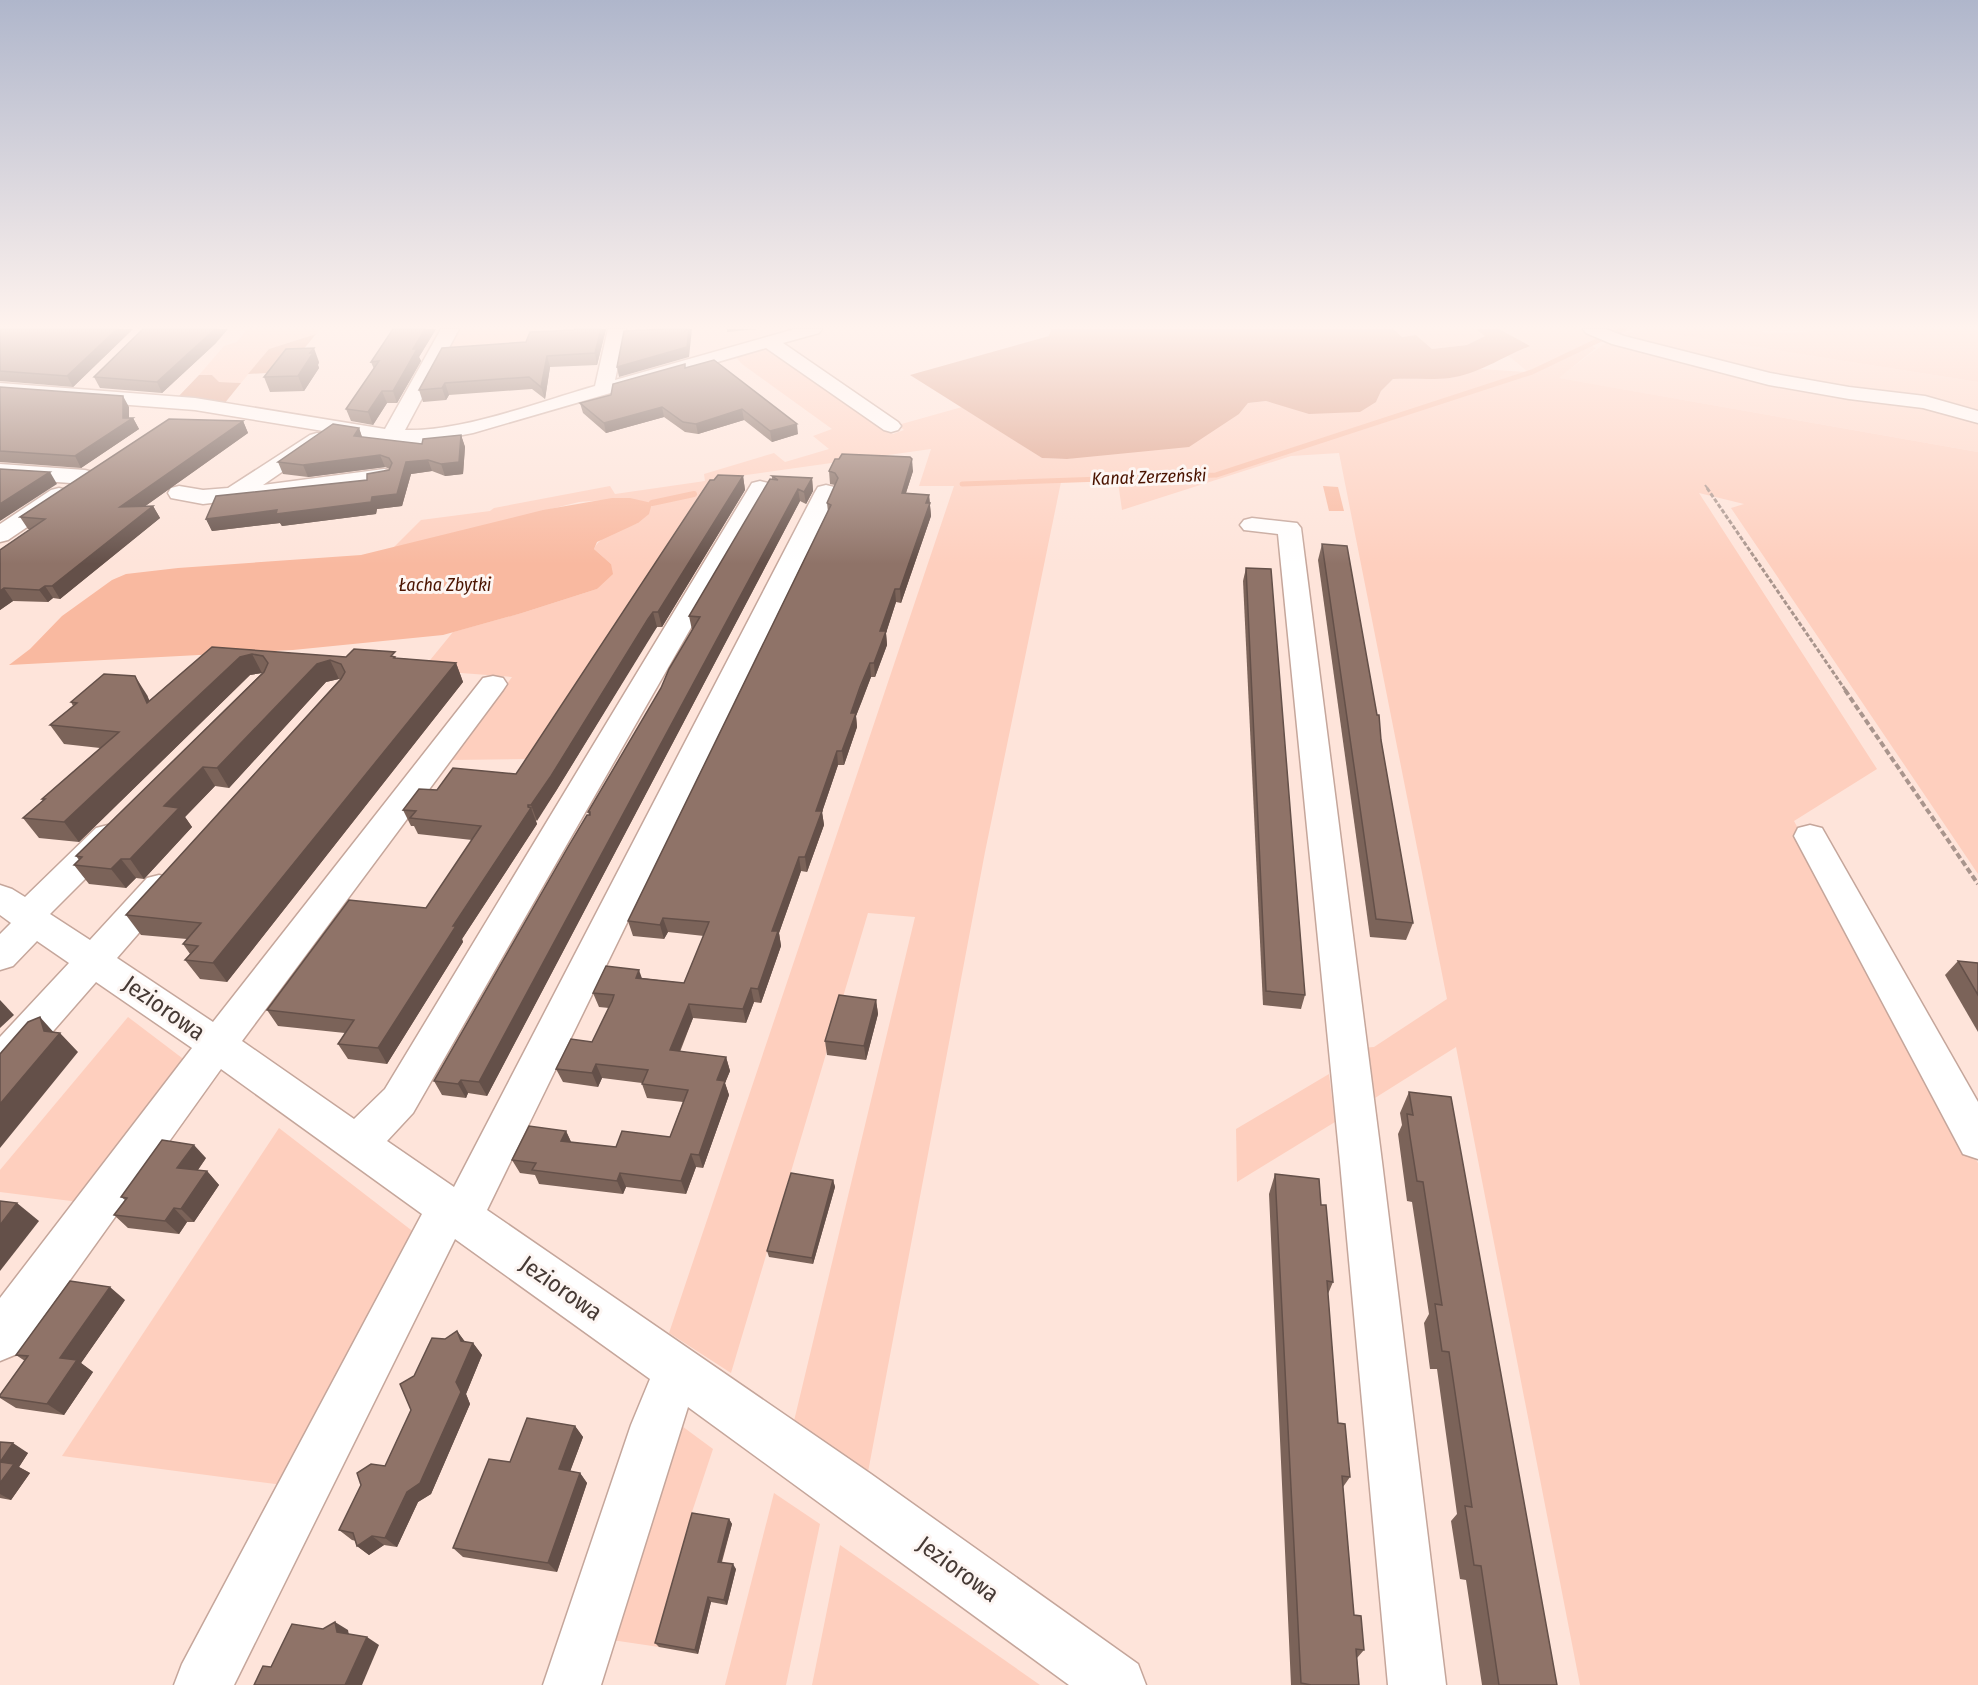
<svg xmlns="http://www.w3.org/2000/svg" width="1978" height="1685" font-family="'Fira Sans Condensed',sans-serif">
	<style>
		.built { fill: #fed6c7 }
		.green { fill: #fecfbe }
		.forest { fill: #da9c84 }
		.water { fill: #f9b9a0 }
		.lines { fill: none; stroke-linecap: round; stroke-linejoin: round }
		.stream-far1 { stroke: #f9b9a0; stroke-width: 5 }
		.stream { stroke: #f9b9a0; stroke-width: 6 }
		.minor-casing { stroke: #c5a69b; stroke-width: 3 }
		.path-far2 { stroke: #a9958d; stroke-width: 2; stroke-dasharray: 4 1.5; stroke-linecap: butt }
		.path-far1 { stroke: #a9958d; stroke-width: 3; stroke-dasharray: 4.5 2; stroke-linecap: butt }
		.path { stroke: #a9958d; stroke-width: 4; stroke-dasharray: 6 3; stroke-linecap: butt }
		.minor { fill: #fff; fill-rule: evenodd }
		.wall { fill: #7b6359 }
		.shaded-wall { fill: #645049 }
		.building { fill: #8f7368; stroke: #645049; stroke-width: 1.5 }
		.labels { text-anchor: middle; stroke-width: 6; stroke-linejoin: round; paint-order: stroke }
		.far-water-label { font-size: 18px; font-style: italic; fill: #4b1400; stroke: #fdf6f3 }
		.near-street-label { font-size: 24px; fill: #463a35; stroke: #fdf6f3 }
	</style>
	<rect width="100%" height="100%" fill="#fee4da"/>
	<polygon class="built" points="1476,329 1613,329 1608,331 1621,335 1641,329 1978,382 1978,452 1558,378 1608,341 1602,338 1528,372"/>
	<g class="green">
		<polygon points="247,329 320,329 316,334 269,349 241,383 218,382 212,375 199,375 224,346 237,342"/>
		<polygon points="456,329 538,329 531,347 440,357"/>
		<polygon points="1393,329 1476,329 1485,336 1467,345 1432,349 1416,335 1402,337"/>
		<polygon points="1641,329 1753,329 1769,334 1849,329 1978,329 1978,382"/>
		<path d="M1588,344L1596,348L1559,378L1978,452V874L1731,508L1744,504L1699,493L1877,769L1794,821L1978,1163V1685H1580L1456,1047L1367,1103L1360,1048L1374,1047L1447,999L1339,453L1291,456L1122,510L1118,482H1061L985,852L868,1472L794,1421L915,917L868,913L731,1373L669,1333L954,486H919L931,449L711,480L527,759L451,760L512,677L422,670L453,632L522,613L597,589L611,564L594,549C601,534 623,529 638,523L630,498L579,502L393,548L421,520L490,511L494,508L610,486L615,494L705,481L704,474L774,453L785,462L829,449L813,436L832,429L742,364L734,355L765,346L893,434L904,430L898,425L962,407L1042,458L1068,459L1239,414L1248,403L1266,401L1286,406L1376,402L1381,391L1393,379L1451,378L1480,369L1528,372Z"/>
		<polygon points="128,1017 186,1061 79,1202 0,1192 0,1170"/>
		<polygon points="1329,1074 1335,1122 1237,1182 1236,1129"/>
		<polygon points="279,1128 415,1233 283,1485 62,1456"/>
		<polygon points="671,1418 713,1449 690,1518 695,1518 659,1647 605,1639"/>
		<polygon points="774,1493 820,1524 786,1685 725,1685"/>
		<polygon points="840,1545 1040,1685 812,1685"/>
	</g>
	<g class="forest">
		<path d="M1051,329H1393L1402,337L1416,335L1432,349L1467,345L1485,336L1476,329H1499L1530,346C1504,356 1479,374 1450,378C1432,380 1412,378 1393,379L1381,391L1376,402L1360,412L1309,414L1266,401L1248,403L1239,414L1189,447L1067,459L1042,458L910,375L1049,336Z"/>
		<polygon points="316,334 285,372 248,374 269,349"/>
		<polygon points="199,375 212,375 219,382 241,383 224,404 177,398"/>
	</g>
	<g class="water">
		<polygon points="1323,486 1338,487 1344,511 1329,511"/>
		<polygon points="612,498 630,498 652,503 649,514 638,523 597,542 594,549 611,564 613,574 597,589 522,613 443,635 293,650 9,665 30,649 62,616 112,580 126,574 178,568 361,555 543,510"/>
	</g>
	<g class="lines">
		<g class="stream-far1">
			<polyline points="1614,333 1624,329"/>
			<polyline points="962,484 1216,475 1532,372 1601,339"/>
		</g>
		<polyline class="stream" points="652,503 694,494"/>
		<g class="minor-casing">
			<g id="minor">
				<path d="M441,329H459L405,430C461,432 539,402 595,386L608,329H626L615,380L795,329H822L819,333L783,343L898,422L901,426L898,430L891,432L884,430L766,348L473,433L421,443L391,442L195,410L0,395V383L195,398L385,429Z"/>
				<polygon points="1583,329 1606,329 1624,336 1770,373 1849,387 1925,396 1978,411 1978,423 1923,408 1849,399 1769,385 1612,344 1586,333"/>
				<polygon points="317,433 324,435 328,439 324,443 263,485 384,469 392,471 395,476 392,481 384,483 203,504 171,498 168,493 171,488 179,486 203,490 228,488 310,435"/>
				<polygon points="0,464 85,470 93,472 96,477 93,482 85,484 0,478"/>
				<polygon points="760,481 768,483 771,488 413,1113 387,1141 454,1187 815,492 818,487 826,485 834,487 837,492 487,1210 871,1474 1138,1664 1146,1685 1069,1685 688,1407 601,1685 543,1685 631,1425 650,1379 455,1239 234,1685 174,1685 182,1664 422,1214 221,1069 17,1354 0,1361 0,1298 192,1048 96,982 14,1076 0,1080 0,1037 69,963 37,941 13,966 0,970 0,934 11,923 0,915 0,885 12,889 25,897 96,828 108,825 120,828 124,836 120,844 50,914 90,940 147,878 159,875 171,878 176,887 171,896 117,958 213,1022 483,678 493,676 503,678 507,684 503,690 242,1041 354,1119 385,1089 749,488 752,483"/>
				<polygon points="59,488 67,490 70,495 67,500 8,540 0,542 0,524 51,490"/>
				<polygon points="1252,518 1297,523 1301,528 1382,1162 1446,1685 1388,1685 1340,1162 1278,534 1244,530 1240,525 1244,520"/>
				<polygon points="1810,825 1822,828 1978,1102 1978,1159 1963,1154 1794,836 1798,828"/>
			</g>
		</g>
		<polyline class="path-far2" points="1705,485 1708,489"/>
		<polyline class="path-far1" points="1707,488 1846,691"/>
		<polyline class="path" points="1845,690 1978,884"/>
		<use href="#minor" class="minor"/>
	</g>
	<g class="wall">
		<polygon points="0,329 133,329 73,387 0,381"/>
		<polygon points="393,329 436,329 419,357 421,361 397,403 387,403 373,425 351,421 346,409 374,369 371,362"/>
		<polygon points="575,329 606,329 597,365 550,367 545,399 532,389 449,395 446,400 423,402 419,390 574,330"/>
		<polygon points="216,343 162,393 100,388 94,377"/>
		<polygon points="319,362 318,365 319,368 304,391 270,392 264,377"/>
		<polygon points="686,367 798,434 772,442 744,420 698,434 685,432 664,417 606,433 583,413 580,403 611,395"/>
		<polygon points="0,387 129,407 129,418 133,418 139,429 81,468 0,462"/>
		<polygon points="243,421 248,433 144,507 153,506 160,518 60,599 53,598 48,602 13,601 0,610 0,550 30,529 28,529 20,517"/>
		<polygon points="359,428 362,437 422,444 461,435 465,447 463,474 445,476 432,471 411,474 402,506 377,509 376,514 282,526 280,523 212,531 206,519 367,480 389,470 390,469 385,467 308,477 283,474 278,462"/>
		<polygon points="829,471 913,471 906,493 929,495 931,516 901,603 896,602 886,633 887,645 875,677 871,677 862,701 856,716 857,727 844,765 838,765 822,812 824,825 807,872 801,871 779,933 781,946 761,1003 754,1002 746,1023 693,1018 680,1052 726,1057 730,1071 725,1083 729,1095 703,1168 696,1167 686,1194 626,1187 623,1194 539,1184 535,1175 520,1173 512,1160 566,1131 571,1142 616,1147 670,1137 683,1102 647,1098 642,1084 642,1083 602,1078 598,1087 563,1082 556,1069 592,1042 609,1008 599,1007 593,993 642,978 684,983 704,936 668,932 664,939 633,936 628,921 828,512 827,503 835,485 830,484"/>
		<polygon points="743,476 745,490 662,627 657,627 652,634 556,791 536,821 537,824 462,939 463,942 387,1064 348,1059 338,1044 345,1033 278,1026 267,1010 426,908 472,840 418,834 414,826 411,826 403,810 437,790 516,774 714,480"/>
		<polygon points="772,476 812,478 813,491 806,504 800,501 487,1096 468,1093 466,1098 442,1095 434,1081 589,815 588,812 661,688 692,630 689,616 772,479"/>
		<polygon points="1322,544 1381,740 1413,923 1406,940 1370,937 1318,560"/>
		<polygon points="1246,568 1305,995 1301,1009 1263,1005 1243,581"/>
		<polygon points="212,647 346,657 397,658 456,663 463,682 227,982 200,979 185,960 190,954 183,944 187,939 141,935 126,915 340,679 339,679 326,682 229,788 215,786 185,817 192,827 144,879 136,878 126,888 89,884 74,865 79,860 76,856 262,673 250,675 79,842 39,838 23,818 43,800 42,799 100,748 64,744 50,725 73,706 71,702 147,695 149,701"/>
		<polygon points="1958,961 1978,963 1978,1032 1945,975"/>
		<polygon points="876,1000 878,1014 866,1060 827,1055 825,1041"/>
		<polygon points="1409,1092 1557,1685 1482,1685 1466,1580 1460,1579 1451,1521 1457,1514 1437,1369 1430,1369 1424,1323 1429,1314 1412,1202 1407,1201 1398,1134 1402,1125 1400,1113"/>
		<polygon points="206,1158 198,1170 207,1171 219,1185 194,1222 187,1222 179,1234 128,1228 114,1215 125,1200 121,1197"/>
		<polygon points="1275,1174 1321,1205 1333,1282 1328,1294 1338,1423 1350,1477 1343,1487 1354,1615 1364,1650 1357,1658 1359,1685 1291,1685 1269,1194"/>
		<polygon points="833,1180 835,1187 813,1264 769,1257 767,1251"/>
		<polygon points="125,1300 81,1363 93,1372 64,1415 16,1408 0,1398 0,1395 25,1361 16,1355"/>
		<polygon points="457,1331 465,1342 473,1343 482,1355 466,1394 470,1404 431,1494 418,1502 397,1547 384,1545 369,1555 357,1546 356,1541 352,1540 339,1530 385,1466 411,1410 414,1376 445,1339"/>
		<polygon points="575,1426 583,1437 570,1471 580,1473 587,1483 557,1572 463,1557 453,1548 510,1462"/>
		<polygon points="0,1442 28,1453 19,1467 30,1473 11,1500 0,1498"/>
		<polygon points="729,1519 732,1524 722,1562 736,1569 727,1605 711,1602 698,1654 659,1647 655,1643"/>
	</g>
	<g class="shaded-wall">
		<polygon points="117,329 133,329 73,387 67,376"/>
		<polygon points="215,329 228,329 216,343 162,393 157,382"/>
		<polygon points="425,329 436,329 419,357 421,361 397,403 393,391 413,349"/>
		<polygon points="601,329 606,329 597,365 595,353"/>
		<polygon points="677,329 692,329 689,357 619,377 617,367"/>
		<polygon points="727,329 758,329 727,332"/>
		<polygon points="314,348 319,362 318,365 319,368 304,391 298,376"/>
		<polygon points="547,356 550,367 545,399 541,387"/>
		<polygon points="445,383 449,395 446,400 442,388"/>
		<polygon points="382,391 387,403 373,425 368,412"/>
		<polygon points="123,396 129,407 129,420 133,418 139,429 81,468 75,456 123,418"/>
		<polygon points="662,407 664,417 606,433 604,423"/>
		<polygon points="742,409 744,420 698,434 696,424"/>
		<polygon points="243,421 248,433 127,519 120,507"/>
		<polygon points="797,424 798,434 772,442 770,431"/>
		<polygon points="359,428 363,440 354,436"/>
		<polygon points="461,435 465,447 463,474 445,476 441,464"/>
		<polygon points="380,455 385,467 308,477 303,465"/>
		<polygon points="912,459 913,471 902,505 902,493"/>
		<polygon points="428,460 432,471 411,474 402,506 377,509 376,514 282,526 280,523 212,531 206,519 372,497 406,462"/>
		<polygon points="50,472 57,484 0,521 0,504"/>
		<polygon points="743,476 745,490 662,627 658,612"/>
		<polygon points="812,478 813,491 806,504 804,492"/>
		<polygon points="798,489 800,501 487,1096 479,1082"/>
		<polygon points="929,495 931,516 901,603 900,589"/>
		<polygon points="153,506 160,518 60,599 52,586"/>
		<polygon points="45,586 53,598 48,602 39,590"/>
		<polygon points="4,588 13,601 0,610 0,591"/>
		<polygon points="895,589 896,602 886,633 887,645 875,677 874,663 880,631"/>
		<polygon points="653,612 657,627 556,791 537,821 531,805"/>
		<polygon points="252,654 262,673 250,675 79,842 64,822 240,657"/>
		<polygon points="330,660 339,679 326,682 229,788 217,768 317,664"/>
		<polygon points="456,663 463,682 227,982 213,963"/>
		<polygon points="870,663 871,677 856,716 857,727 844,765 842,751 851,713"/>
		<polygon points="135,676 147,695 159,722 147,703"/>
		<polygon points="837,751 838,765 822,812 824,825 807,872 805,857 816,811"/>
		<polygon points="203,767 215,786 185,817 192,827 144,879 130,859 164,806"/>
		<polygon points="528,805 530,810 531,808 537,824 462,939 463,942 387,1064 378,1048 453,926 528,807"/>
		<polygon points="799,857 801,871 779,933 781,946 761,1003 758,989 772,931"/>
		<polygon points="121,859 136,878 126,888 111,869"/>
		<polygon points="663,918 668,932 664,939 660,925"/>
		<polygon points="639,970 644,984 636,978"/>
		<polygon points="751,988 754,1002 746,1023 743,1009"/>
		<polygon points="0,1000 14,1015 0,1028"/>
		<polygon points="876,1000 878,1014 866,1060 864,1046"/>
		<polygon points="689,1004 693,1018 674,1064 670,1050"/>
		<polygon points="40,1017 57,1036 60,1033 78,1052 0,1148 0,1104 44,1031"/>
		<polygon points="726,1057 730,1071 725,1083 729,1095 703,1168 699,1155 717,1080"/>
		<polygon points="596,1064 602,1078 598,1087 592,1073"/>
		<polygon points="461,1080 468,1093 466,1098 458,1084"/>
		<polygon points="566,1131 572,1144 561,1141"/>
		<polygon points="194,1145 206,1158 190,1181 177,1168"/>
		<polygon points="691,1154 696,1167 686,1194 681,1181"/>
		<polygon points="207,1171 219,1185 194,1222 181,1209"/>
		<polygon points="620,1173 626,1187 623,1194 617,1181"/>
		<polygon points="833,1180 835,1187 813,1264 812,1258"/>
		<polygon points="17,1203 39,1221 0,1271 0,1225"/>
		<polygon points="174,1208 187,1222 179,1234 165,1221"/>
		<polygon points="110,1287 125,1300 81,1363 93,1372 64,1415 47,1404 60,1358"/>
		<polygon points="457,1331 466,1343 473,1343 482,1355 466,1394 470,1404 431,1494 418,1502 397,1547 385,1538 456,1382 461,1341"/>
		<polygon points="575,1426 583,1437 567,1480 559,1469"/>
		<polygon points="13,1443 28,1453 19,1467 30,1473 11,1500 0,1494 0,1462"/>
		<polygon points="580,1473 587,1483 557,1572 548,1563"/>
		<polygon points="729,1519 732,1524 720,1566 718,1562"/>
		<polygon points="372,1536 384,1545 369,1555 357,1546"/>
		<polygon points="733,1564 736,1569 727,1605 724,1600"/>
		<polygon points="708,1597 711,1602 698,1654 695,1650"/>
		<polygon points="335,1622 348,1630 350,1640 337,1632"/>
		<polygon points="367,1637 379,1645 362,1685 345,1685"/>
	</g>
	<g class="building">
		<polygon points="0,329 117,329 67,376 0,371"/>
		<polygon points="143,329 215,329 157,382 94,377"/>
		<polygon points="393,329 425,329 413,349 417,349 393,391 382,391 368,412 346,409 379,361 371,362"/>
		<polygon points="575,329 601,329 595,353 547,356 541,387 529,377 445,383 442,388 419,390 442,348 526,342 530,332 574,330"/>
		<polygon points="667,329 686,329 685,331 689,329 687,347 617,367 624,331"/>
		<polygon points="314,348 310,353 313,353 298,376 264,377 286,349"/>
		<polygon points="714,360 797,424 770,431 742,409 696,424 683,422 662,407 604,423 580,403 611,395 613,384 685,364 685,368"/>
		<polygon points="0,387 123,396 123,418 133,418 75,456 0,451"/>
		<polygon points="169,419 243,421 120,507 153,506 52,586 45,586 39,590 4,588 0,591 0,550 45,519 20,517"/>
		<polygon points="333,424 359,428 354,436 422,444 423,439 461,435 459,462 441,464 428,460 406,462 397,494 372,497 371,502 276,514 277,510 206,519 216,496 367,480 367,474 389,470 392,463 389,458 380,455 303,465 278,462"/>
		<polygon points="842,454 910,457 912,459 902,493 929,495 926,503 930,503 900,589 895,589 880,631 886,631 874,663 870,663 860,687 851,713 856,713 842,751 837,751 816,811 822,811 805,857 799,857 772,931 778,931 758,989 751,988 743,1009 689,1004 670,1050 726,1057 717,1080 725,1081 699,1155 691,1154 681,1181 620,1173 617,1181 532,1170 536,1163 512,1160 529,1126 566,1131 561,1141 616,1147 622,1131 670,1137 688,1090 642,1084 648,1070 596,1064 592,1073 556,1069 571,1039 592,1042 612,1001 614,995 593,993 606,966 639,970 636,978 684,983 709,922 663,918 660,925 628,921 831,505 827,503 838,478 835,473 829,471 835,459 839,459"/>
		<polygon points="0,469 50,472 0,504"/>
		<polygon points="718,475 743,476 658,612 653,612 648,619 551,776 531,805 528,805 528,807 531,808 453,926 456,926 378,1048 338,1044 354,1020 267,1010 349,900 426,908 481,826 410,818 416,811 403,810 419,789 437,790 453,768 516,774 710,480 714,480"/>
		<polygon points="772,476 812,478 804,492 798,489 479,1082 461,1080 458,1084 434,1081 568,847 587,815 590,815 590,812 588,812 661,688 669,669 700,617 689,616 770,479 778,480"/>
		<polygon points="1322,544 1347,546 1377,715 1379,715 1381,740 1413,923 1376,919"/>
		<polygon points="1246,568 1271,569 1305,995 1266,991"/>
		<polygon points="212,647 346,657 354,649 395,652 391,656 395,657 394,658 456,663 213,963 185,960 198,946 183,944 201,923 126,915 341,679 345,672 341,664 330,660 317,664 217,768 203,767 164,806 179,808 130,859 121,859 111,869 74,865 82,857 76,856 264,672 268,663 263,656 252,654 240,657 64,822 23,818 45,799 42,799 119,732 50,725 77,703 71,702 104,674 135,676 147,703"/>
		<polygon points="1958,961 1978,963 1978,995"/>
		<polygon points="839,995 876,1000 864,1046 825,1041"/>
		<polygon points="40,1017 44,1031 60,1033 0,1104 0,1054 28,1022"/>
		<polygon points="1409,1092 1451,1097 1557,1685 1499,1685 1481,1566 1474,1565 1465,1506 1472,1507 1449,1352 1442,1351 1435,1304 1442,1305 1423,1182 1417,1181 1410,1137 1407,1114 1413,1115"/>
		<polygon points="162,1140 194,1145 177,1168 207,1171 181,1209 174,1208 165,1221 114,1215 127,1198 121,1197"/>
		<polygon points="791,1173 833,1180 812,1258 767,1251"/>
		<polygon points="1275,1174 1319,1179 1321,1205 1326,1205 1333,1282 1327,1281 1338,1423 1345,1424 1350,1477 1342,1476 1354,1615 1361,1616 1364,1650 1356,1649 1359,1685 1311,1685 1301,1683"/>
		<polygon points="0,1201 17,1203 0,1225"/>
		<polygon points="70,1281 110,1287 60,1358 77,1360 47,1404 0,1397 0,1395 28,1356 16,1355"/>
		<polygon points="457,1331 461,1341 473,1343 456,1382 461,1392 420,1483 407,1492 385,1538 372,1536 357,1546 353,1533 339,1530 361,1485 357,1473 371,1464 385,1466 411,1410 400,1384 414,1376 432,1338 445,1339"/>
		<polygon points="527,1418 575,1426 559,1469 580,1473 548,1563 453,1548 489,1459 510,1462"/>
		<polygon points="0,1442 13,1443 0,1462"/>
		<polygon points="0,1462 14,1464 0,1483"/>
		<polygon points="692,1513 729,1519 718,1562 733,1564 724,1600 708,1597 695,1650 655,1643"/>
		<polygon points="335,1622 337,1632 367,1637 345,1685 254,1685 263,1666 271,1667 292,1624 323,1629"/>
	</g>
	<linearGradient id="sky" x2="0" y2="1"><stop stop-color="#afb6cb"/><stop offset="0.58" stop-color="#fff3ee"/><stop offset="1" stop-color="#fff3ee" stop-opacity="0"/></linearGradient>
	<rect width="1978" height="564" fill="url(#sky)"/>
	<g class="labels">
		<g class="far-water-label">
			<text transform="translate(1149 477) rotate(-2)" y="6">Kanał Zerzeński</text>
			<text x="445" y="591">Łacha Zbytki</text>
		</g>
		<g class="near-street-label">
			<text transform="translate(164 1008) rotate(35)" y="8">Jeziorowa</text>
			<text transform="translate(561 1288) rotate(35)" y="8">Jeziorowa</text>
			<text transform="translate(958 1569) rotate(36)" y="8">Jeziorowa</text>
		</g>
	</g>
</svg>
